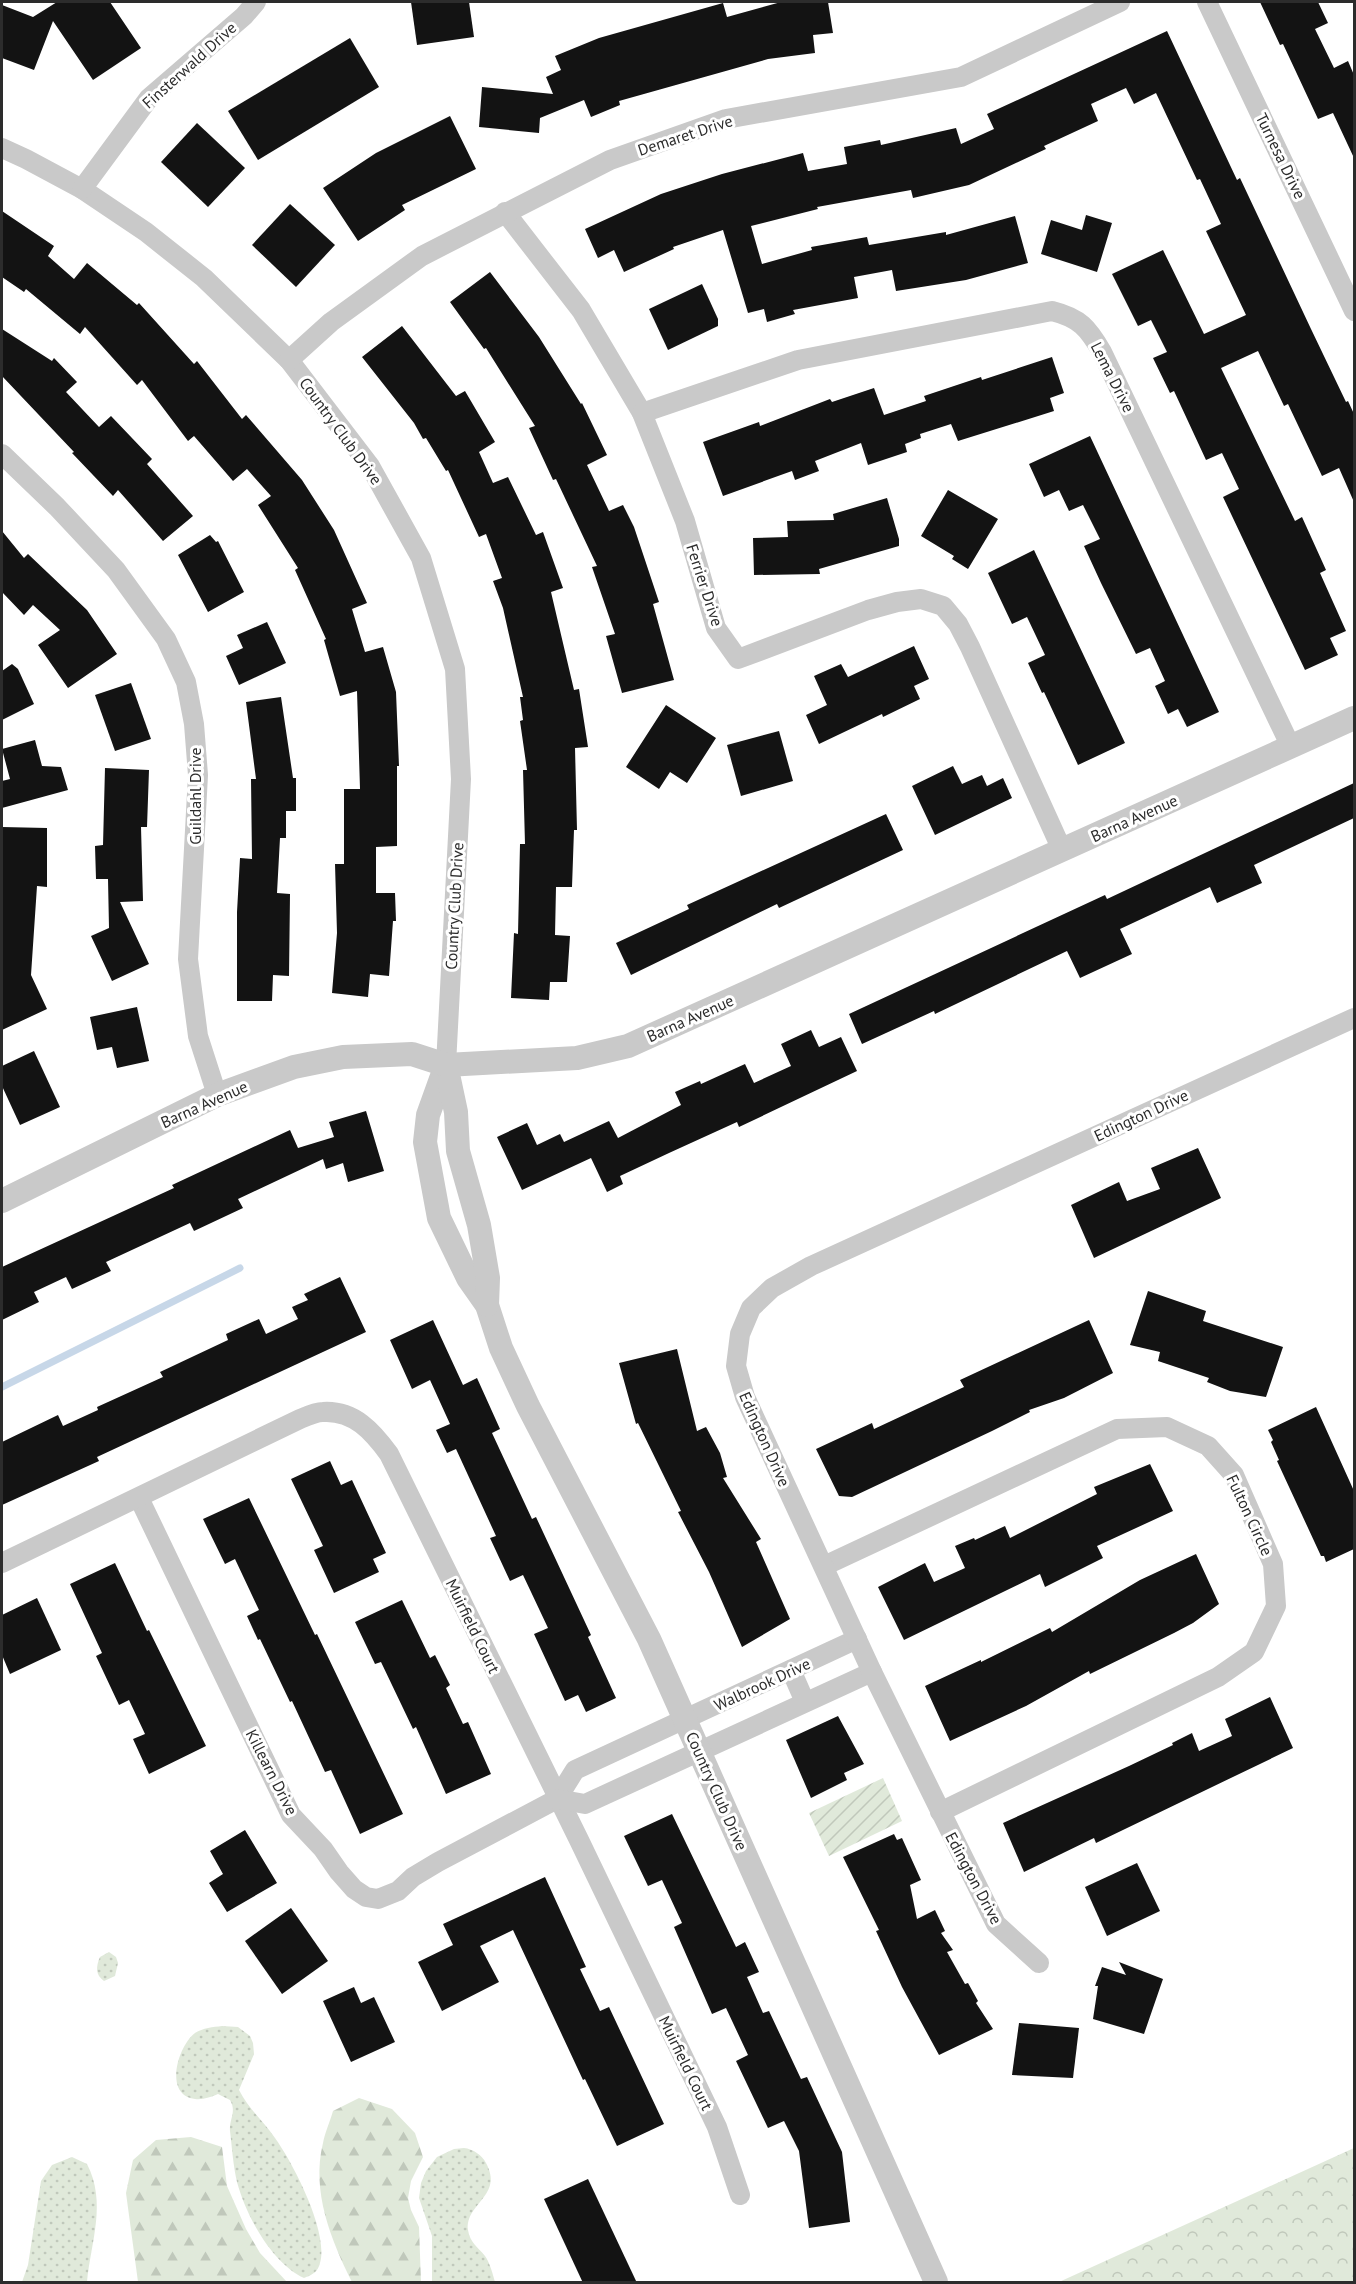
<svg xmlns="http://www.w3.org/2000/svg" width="1356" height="2284" font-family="'PT Sans',sans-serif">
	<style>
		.grass { fill: url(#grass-dots) }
		.forest { fill: url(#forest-firs) }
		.park { fill: url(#park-crowns) }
		.garden { fill: url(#garden-furrows) }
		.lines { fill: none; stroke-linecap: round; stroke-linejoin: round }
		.stream { stroke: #c7d7e8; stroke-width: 7 }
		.building { fill: #131313 }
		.minor { stroke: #c9c9c9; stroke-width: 20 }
		.tertiary { stroke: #c9c9c9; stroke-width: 24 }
		.labels { text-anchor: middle; stroke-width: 6; stroke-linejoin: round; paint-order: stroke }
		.street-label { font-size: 16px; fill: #2c2c2c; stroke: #fff }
	</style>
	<defs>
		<pattern id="grass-dots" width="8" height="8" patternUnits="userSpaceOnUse" patternTransform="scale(1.5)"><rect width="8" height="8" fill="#e0e9da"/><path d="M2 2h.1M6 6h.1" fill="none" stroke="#c0c8bb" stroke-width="1.8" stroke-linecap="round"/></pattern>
		<pattern id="forest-firs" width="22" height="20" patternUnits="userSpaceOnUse" patternTransform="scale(1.5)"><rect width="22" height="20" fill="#e0e9da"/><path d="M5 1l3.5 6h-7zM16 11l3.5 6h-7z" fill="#c0c8bb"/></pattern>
		<pattern id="park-crowns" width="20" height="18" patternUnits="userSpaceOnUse" patternTransform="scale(1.5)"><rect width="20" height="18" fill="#e0e9da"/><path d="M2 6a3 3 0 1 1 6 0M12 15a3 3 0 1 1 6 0" fill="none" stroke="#c0c8bb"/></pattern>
		<pattern id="garden-furrows" width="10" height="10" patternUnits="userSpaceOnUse" patternTransform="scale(1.5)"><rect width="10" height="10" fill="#e0e9da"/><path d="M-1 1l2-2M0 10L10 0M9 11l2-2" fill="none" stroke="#c0c8bb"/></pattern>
	</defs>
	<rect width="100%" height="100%" fill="#fff"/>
	<g class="grass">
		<path d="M109,1952L116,1957L118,1963L115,1976L104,1981C95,1975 96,1966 100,1957Z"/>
		<path d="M222,2026L238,2027L250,2036L253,2043L254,2054L239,2090C248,2108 263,2121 275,2138C293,2163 329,2232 320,2263C318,2272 312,2275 304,2278C272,2263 246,2216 237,2182C233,2165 232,2147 230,2131C229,2119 237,2112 230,2100L218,2094C211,2097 203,2100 195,2099C163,2095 178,2046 195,2033C203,2028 213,2027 222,2026Z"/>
		<path d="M464,2148C473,2149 482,2155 486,2163C504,2196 465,2203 468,2230C470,2243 478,2247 485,2256C490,2263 493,2275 495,2282H432V2236L419,2198L421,2183L426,2171L437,2157L454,2149Z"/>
		<path d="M72,2157L87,2164C107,2203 91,2241 87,2282H22L28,2265L41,2181L52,2165Z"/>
	</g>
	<g class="forest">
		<path d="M359,2098L392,2109L415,2133L423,2157L411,2181L408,2198L411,2210L419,2227L421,2282H352C331,2240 311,2191 323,2143C325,2132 330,2122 333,2111Z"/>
		<polygon points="191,2137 222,2147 227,2186 246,2229 260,2253 287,2282 138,2282 126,2193 133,2160 156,2140"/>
	</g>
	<polygon class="park" points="1354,2148 1354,2282 1058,2282 1059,2282"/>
	<polygon class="garden" points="883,1778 902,1821 829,1856 809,1813"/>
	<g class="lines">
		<polyline class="stream" points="2,1387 240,1268"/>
	</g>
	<g class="building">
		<polygon points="57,2 110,2 141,48 93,80 53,21 34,70 2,58 2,5 33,17"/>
		<polygon points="411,2 469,2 474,37 417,45"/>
		<polygon points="781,2 828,2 833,33 813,35 815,53 768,59 619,101 620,105 591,117 584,100 540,118 539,133 479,127 482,87 553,94 546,77 561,70 555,56 599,38 723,3 727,17"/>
		<polygon points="1260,2 1318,2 1328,23 1315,29 1334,68 1348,61 1354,75 1354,158 1333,113 1318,119 1283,44 1280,45"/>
		<polygon points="1167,31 1237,180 1240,178 1311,329 1346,402 1348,401 1354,414 1354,502 1339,468 1322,476 1288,404 1284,406 1258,351 1221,368 1295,521 1302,517 1326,570 1320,573 1346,631 1330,638 1338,655 1305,670 1223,497 1239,489 1222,453 1206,460 1174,391 1170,393 1153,358 1167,352 1151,320 1138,326 1112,274 1163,250 1204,334 1246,315 1206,231 1221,224 1200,179 1197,180 1156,93 1134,104 1126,88 1091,104 1098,121 1044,146 1046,149 969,185 913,198 911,190 817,207 818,209 751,226 762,264 812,250 811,247 867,237 869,245 946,232 946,235 1015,216 1028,263 966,280 896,291 892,270 854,277 858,298 793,310 795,314 767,322 764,309 748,313 723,230 673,247 674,249 624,272 614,250 598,258 585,229 661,194 722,174 803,153 808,171 847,164 844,147 880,140 881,145 956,128 961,144 994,129 987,114"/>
		<polygon points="350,38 379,87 258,160 228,111"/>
		<polygon points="450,116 476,169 402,205 405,210 358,241 323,188 376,153"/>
		<polygon points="197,123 245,168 208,207 161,162"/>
		<polygon points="290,204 335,245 296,287 252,245"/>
		<polygon points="2,211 54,246 48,256 74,279 87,263 137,305 139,303 194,364 197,361 242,419 246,415 302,480 334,530 367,603 352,609 365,652 383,647 396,692 399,766 397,766 397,846 376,847 376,893 395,893 396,921 393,921 389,976 370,974 368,997 332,993 337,933 335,864 344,864 344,789 360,789 357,691 340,696 324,640 326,639 295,570 298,568 258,505 271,496 247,469 233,481 194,436 188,441 142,380 137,385 85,327 80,334 26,289 24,292 2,277"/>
		<polygon points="1086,215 1112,223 1097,272 1041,254 1051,220 1082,230"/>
		<polygon points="490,272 539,337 581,404 582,403 607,455 587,465 609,511 623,505 634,527 659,602 653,604 674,680 622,693 606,636 615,634 592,567 597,566 556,479 553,480 529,428 535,426 486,348 484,349 450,302"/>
		<polygon points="702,284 718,319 718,326 668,350 649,309"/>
		<polygon points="402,326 456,396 465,391 495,442 479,452 493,483 508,477 536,535 543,532 563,588 551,592 574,690 579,689 588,747 575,748 577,830 574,830 572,887 556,887 555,935 570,936 567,982 550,982 549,1000 511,998 514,933 518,934 520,844 525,844 523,770 527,770 520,721 523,720 520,697 523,697 503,608 493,581 502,578 486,534 479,537 448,470 446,471 426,438 423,439 414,423 362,357"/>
		<polygon points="2,329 52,361 54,358 77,382 66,392 99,427 111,416 152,459 147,464 193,516 163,541 118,490 113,496 72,453 74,452 2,376"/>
		<polygon points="1052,357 1064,393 1050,398 1054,411 958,441 951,424 920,434 921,438 905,444 907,452 868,465 861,443 815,461 819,471 795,480 792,471 723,496 703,442 759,422 760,426 830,399 832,402 874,388 884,415 926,401 924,396 981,377 982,380"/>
		<polygon points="1090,436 1219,712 1187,727 1178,709 1168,714 1155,686 1165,681 1150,648 1136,654 1101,583 1084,546 1100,539 1083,505 1069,511 1059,490 1044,497 1029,464"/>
		<polygon points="948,490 998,519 968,569 952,559 954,556 921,536"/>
		<polygon points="887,498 899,539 899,546 819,569 820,574 754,575 753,538 788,537 787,521 834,520 833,514"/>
		<polygon points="2,531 24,558 28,554 87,610 117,654 68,688 38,645 60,630 33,605 24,615 2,592"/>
		<polygon points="210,535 216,542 218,541 244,592 208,612 178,555"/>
		<polygon points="1034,550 1125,743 1078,765 1044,692 1042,693 1028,663 1045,655 1027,617 1012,624 988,573"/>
		<polygon points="267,622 286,663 239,685 226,656 243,648 237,635"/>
		<polygon points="914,646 929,679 914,686 920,699 883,717 882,714 819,744 806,715 827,705 814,676 841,664 848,677"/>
		<polygon points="12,664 18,669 34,704 2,720 2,671"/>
		<polygon points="131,683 151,739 115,751 95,695"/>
		<polygon points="281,697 293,778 296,778 296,811 286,811 286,838 280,838 277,893 290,894 289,976 273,975 272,1001 237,1001 237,912 240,858 252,859 251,779 256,779 246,702"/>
		<polygon points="666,705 716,738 687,783 670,772 659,789 626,767"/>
		<polygon points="779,731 793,781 741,796 727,745"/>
		<polygon points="35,740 42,766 61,767 68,790 2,808 2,781 10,779 2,749"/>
		<polygon points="953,766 962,784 982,775 987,786 1003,778 1012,798 935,835 912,786"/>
		<polygon points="105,768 149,770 147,827 141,827 143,901 120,902 149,964 112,981 91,936 109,928 108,879 96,879 95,846 103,845"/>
		<polygon points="1354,783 1354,818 1254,865 1262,883 1217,903 1210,887 1120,929 1132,954 1080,978 1067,951 935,1014 934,1011 862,1044 849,1014 1105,895 1107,899"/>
		<polygon points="886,814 903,850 779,908 777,904 631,975 616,943 689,909 687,905"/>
		<polygon points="2,827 47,828 47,887 37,886 31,975 47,1009 2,1030"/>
		<polygon points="137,1007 149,1061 117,1068 112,1047 97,1050 90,1017"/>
		<polygon points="811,1030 819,1047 841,1037 857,1071 739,1127 737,1122 669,1153 620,1176 623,1184 607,1192 591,1158 522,1190 497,1137 527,1123 537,1145 560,1134 564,1142 609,1121 618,1138 681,1105 675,1092 700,1081 701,1084 745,1064 754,1083 791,1066 781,1044"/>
		<polygon points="34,1051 60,1107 20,1125 2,1086 2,1066"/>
		<polygon points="366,1111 384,1171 348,1182 343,1163 326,1169 323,1159 238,1199 243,1208 194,1231 190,1223 106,1262 111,1271 72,1289 66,1277 34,1292 39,1302 2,1320 2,1267 174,1188 172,1185 290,1130 298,1148 334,1137 329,1122"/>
		<polygon points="1198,1148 1221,1198 1094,1258 1071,1205 1119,1182 1127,1201 1160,1189 1151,1168"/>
		<polygon points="340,1277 366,1332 97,1457 99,1461 2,1505 2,1442 58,1415 63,1426 98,1410 97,1407 163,1377 160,1372 228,1340 226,1334 259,1319 266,1334 298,1319 292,1307 308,1300 304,1294"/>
		<polygon points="1148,1291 1206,1311 1203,1321 1283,1347 1266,1397 1230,1391 1207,1382 1209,1378 1158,1361 1160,1352 1130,1345"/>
		<polygon points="433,1320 463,1385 477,1378 500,1429 492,1433 532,1519 536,1517 591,1635 588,1637 616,1698 586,1712 578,1695 565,1701 534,1634 548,1628 523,1575 510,1581 490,1538 496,1536 456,1449 447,1453 436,1430 450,1424 430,1380 412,1389 390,1340"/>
		<polygon points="1089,1320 1113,1373 1064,1398 1029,1410 1030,1412 992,1431 852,1497 839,1496 816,1449 872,1423 874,1429 964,1387 960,1380"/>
		<polygon points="677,1349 697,1431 706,1427 720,1453 727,1477 723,1478 761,1539 756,1542 790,1619 742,1647 709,1572 678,1512 681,1511 638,1423 636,1424 619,1363"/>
		<polygon points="1316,1407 1354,1491 1354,1549 1326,1562 1324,1556 1321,1556 1277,1461 1279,1460 1271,1442 1273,1440 1268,1430"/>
		<polygon points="330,1461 341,1485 352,1480 386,1553 373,1559 379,1572 334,1593 314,1550 323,1546 291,1479"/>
		<polygon points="1150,1464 1173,1511 1097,1546 1103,1558 1045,1587 1040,1574 904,1640 878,1587 925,1563 934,1582 965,1568 955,1546 974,1538 975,1540 1005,1526 1010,1538 1097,1494 1094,1487"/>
		<polygon points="249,1498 315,1635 317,1634 403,1814 360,1834 331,1770 325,1772 292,1701 290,1702 260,1639 258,1640 247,1616 259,1610 235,1559 225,1564 203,1519"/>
		<polygon points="1196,1554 1219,1604 1193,1623 1174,1633 1090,1674 1089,1671 1026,1706 950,1741 925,1686 981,1660 981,1662 1050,1628 1052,1632 1140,1580"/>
		<polygon points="115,1563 147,1631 149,1630 206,1746 149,1774 133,1739 145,1734 129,1700 119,1705 96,1656 102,1653 70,1584"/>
		<polygon points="37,1598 61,1650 10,1674 2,1655 2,1615"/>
		<polygon points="402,1600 430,1658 435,1655 450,1685 446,1688 463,1724 468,1722 491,1774 446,1794 416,1727 413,1729 381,1662 375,1664 355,1622"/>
		<polygon points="1270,1697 1293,1748 1096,1843 1094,1838 1024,1872 1003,1823 1129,1766 1173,1745 1172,1743 1192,1733 1199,1751 1232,1736 1225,1719"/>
		<polygon points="838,1716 864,1764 844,1773 847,1780 811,1798 786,1740"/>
		<polygon points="672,1814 736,1947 745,1942 759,1972 747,1977 763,2013 769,2011 801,2079 807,2077 842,2152 850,2222 809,2228 799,2151 784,2121 768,2128 736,2061 748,2055 726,2008 712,2014 674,1927 682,1923 662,1880 648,1886 624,1836"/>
		<polygon points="245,1830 277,1883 227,1912 209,1883 223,1874 210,1851"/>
		<polygon points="894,1834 897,1840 902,1838 921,1880 910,1885 917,1919 935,1910 945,1931 941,1933 953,1950 947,1952 965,1984 968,1983 978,2001 976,2003 993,2029 939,2055 902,1987 876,1931 879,1930 843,1857"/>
		<polygon points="1137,1863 1160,1911 1107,1936 1085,1887"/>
		<polygon points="545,1877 586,1967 580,1969 600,2011 609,2007 664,2124 617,2146 585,2079 583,2080 513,1930 480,1946 499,1982 442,2011 418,1962 453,1945 443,1924"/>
		<polygon points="291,1908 328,1961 282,1994 245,1941"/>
		<polygon points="1119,1962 1163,1979 1144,2034 1093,2019 1098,1986 1095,1986 1102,1967 1126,1975"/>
		<polygon points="354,1987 361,2003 374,1997 395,2042 351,2062 323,2001"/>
		<polygon points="1019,2023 1079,2028 1073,2078 1012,2075"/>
		<polygon points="588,2179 637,2283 583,2283 544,2199"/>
	</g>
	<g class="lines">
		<g class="minor">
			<polyline points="1207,2 1354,311"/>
			<polyline points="2,148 26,159 82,189 146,232 204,278 289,360 370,466 421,558 455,669 461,779 446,1065"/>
			<polyline points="82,189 149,98 244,16 256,2"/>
			<polyline points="505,212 581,310 642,413 685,521 716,628 738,659 868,610 897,602 921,599 943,606 958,624 970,647 1062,850"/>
			<polyline points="289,360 331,322 422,256 610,160 726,119 961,77 1120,2"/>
			<path d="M642,413L798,360L1052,311C1080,318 1088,328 1102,352L1291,747"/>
			<polyline points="2,454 57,507 116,570 166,639 186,682 194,724 198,775 188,959 198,1036 217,1095"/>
			<polyline points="139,1498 291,1815 323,1849 339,1872 354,1889 366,1897 378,1899 398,1891 413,1877 438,1862 557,1799 575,1770 857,1639"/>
			<path d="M2,1563L300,1419C307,1416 316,1412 323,1412C354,1410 373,1432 389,1454L579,1840L717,2127L740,2195"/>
			<polyline points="824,1566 1117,1429 1167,1427 1208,1446 1234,1475 1273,1564 1276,1606 1254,1652 1218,1677 940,1812"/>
			<polyline points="791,1670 805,1702"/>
			<polyline points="557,1799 585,1804 872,1672"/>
			<polyline points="1039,1963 996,1924 872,1672 745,1397 736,1366 740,1334 751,1308 772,1288 811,1266 1354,1018"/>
		</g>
		<g class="tertiary">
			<polyline points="446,1065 428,1115 425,1142 439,1218 468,1278 487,1305 501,1348 528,1406 649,1639 936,2282"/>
			<polyline points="446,1065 456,1112 458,1151 479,1225 488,1278 487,1305"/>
			<polyline points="2,1201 217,1095 294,1067 343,1057 412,1054 446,1065 577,1058 628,1046 1354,718"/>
		</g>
	</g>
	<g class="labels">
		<g class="street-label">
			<text transform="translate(189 65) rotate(-42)" y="6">Finsterwald Drive</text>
			<text transform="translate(685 135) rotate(-18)" y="6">Demaret Drive</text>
			<text transform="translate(1281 156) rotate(64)" y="6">Turnesa Drive</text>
			<text transform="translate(1113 377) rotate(63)" y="6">Lema Drive</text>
			<text transform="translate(341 431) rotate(54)" y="6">Country Club Drive</text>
			<text transform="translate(705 585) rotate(72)" y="6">Ferrier Drive</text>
			<text transform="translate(195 796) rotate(-90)" y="6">Guildahl Drive</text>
			<text transform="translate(1134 818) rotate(-24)" y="6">Barna Avenue</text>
			<text transform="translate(454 906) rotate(-87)" y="6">Country Club Drive</text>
			<text transform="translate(690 1018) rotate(-24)" y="6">Barna Avenue</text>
			<text transform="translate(204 1104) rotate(-24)" y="6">Barna Avenue</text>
			<text transform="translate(1141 1115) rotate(-25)" y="6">Edington Drive</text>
			<text transform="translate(765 1439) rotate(66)" y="6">Edington Drive</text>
			<text transform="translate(1250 1515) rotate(65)" y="6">Fulton Circle</text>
			<text transform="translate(473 1626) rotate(64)" y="6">Muirfield Court</text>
			<text transform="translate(762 1684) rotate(-25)" y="6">Walbrook Drive</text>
			<text transform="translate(272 1772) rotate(63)" y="6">Killearn Drive</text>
			<text transform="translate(717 1791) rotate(66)" y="6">Country Club Drive</text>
			<text transform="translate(974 1878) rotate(62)" y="6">Edington Drive</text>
			<text transform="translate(686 2063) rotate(64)" y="6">Muirfield Court</text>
		</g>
	</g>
	<rect width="1356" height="2284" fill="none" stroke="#2c2c2c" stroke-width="6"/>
</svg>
